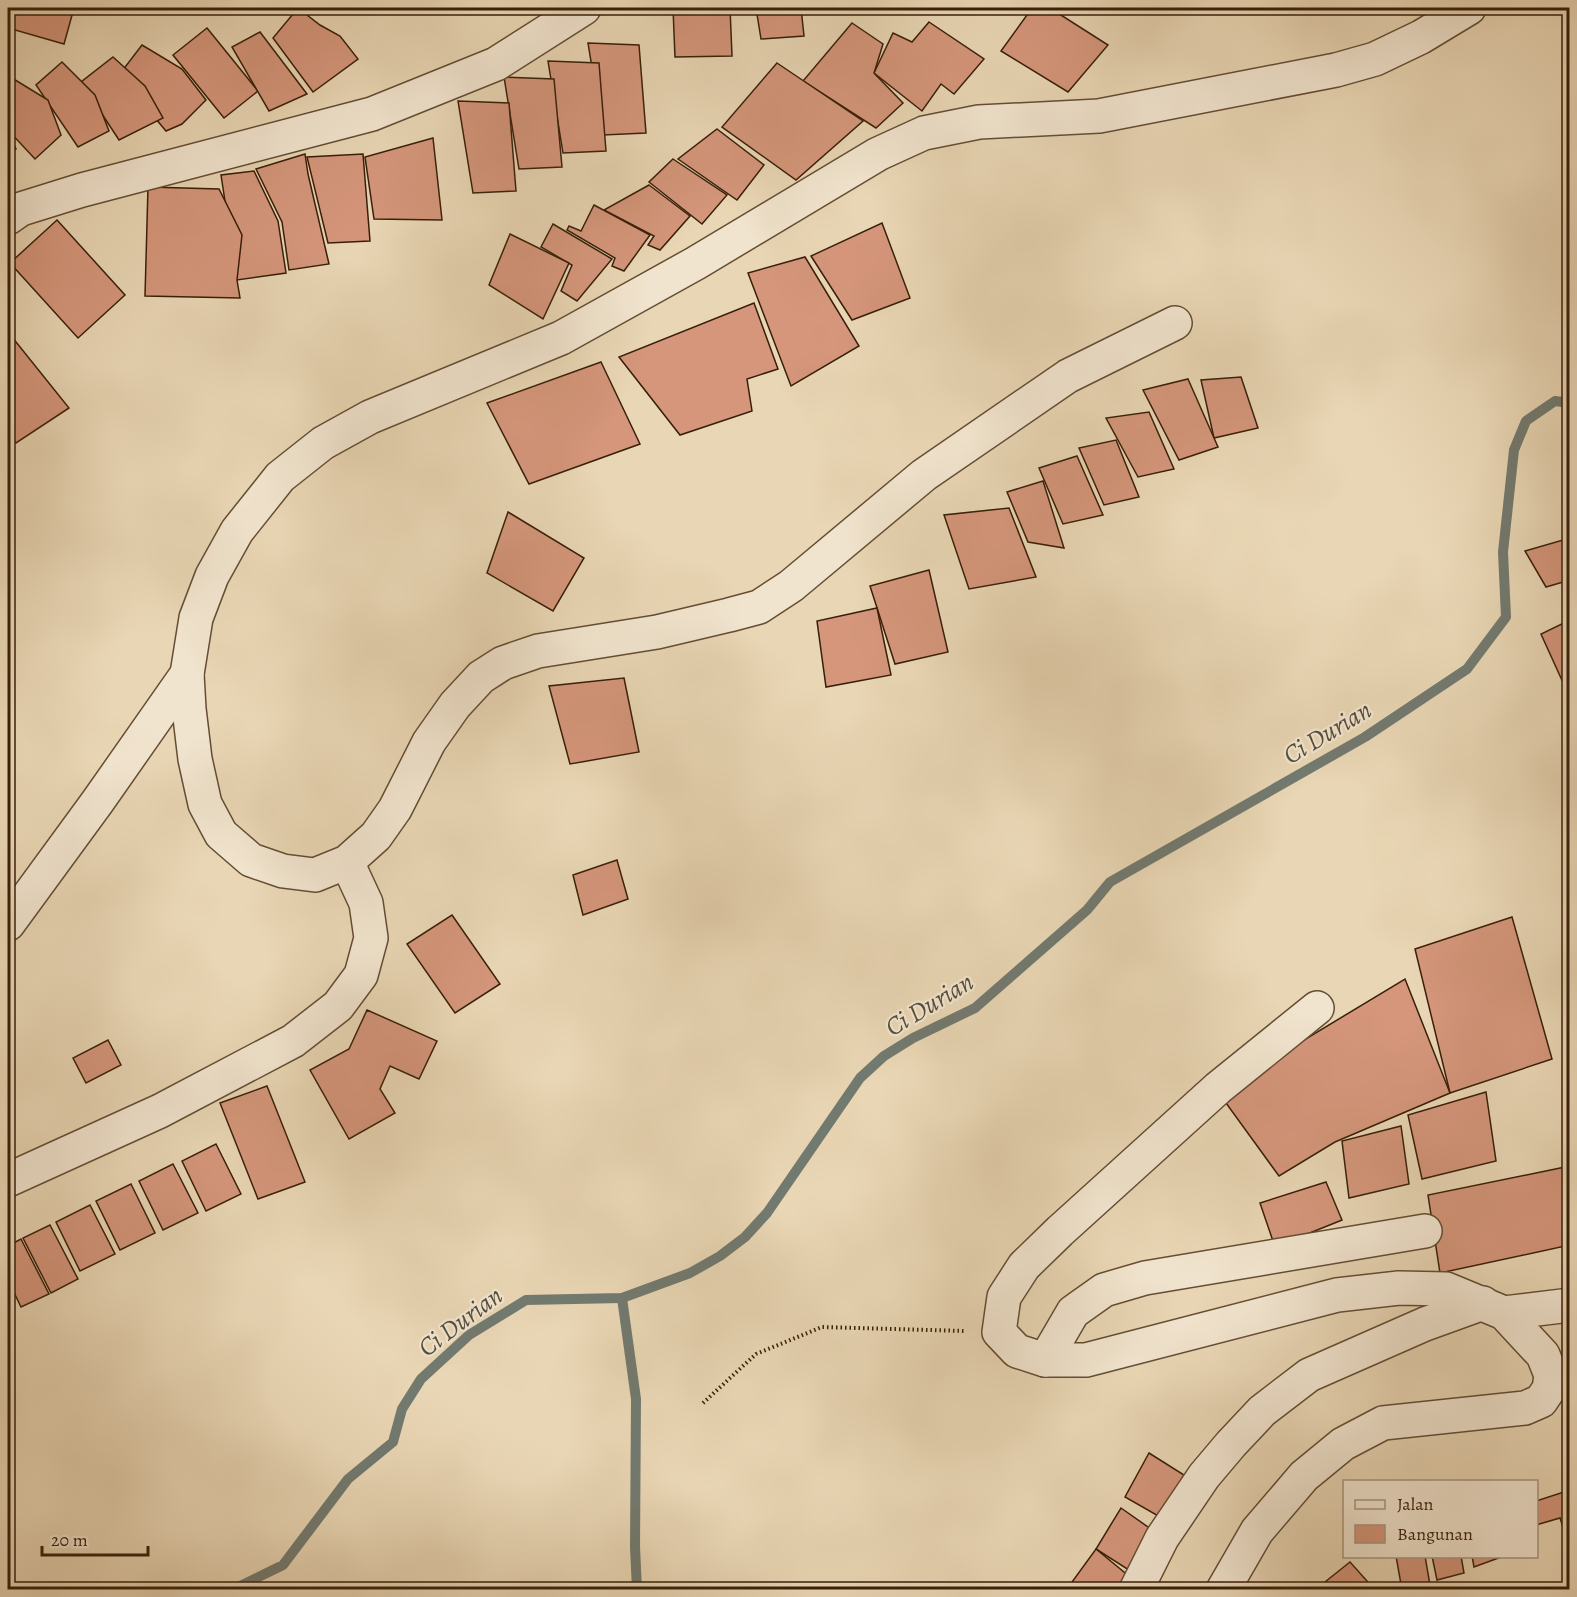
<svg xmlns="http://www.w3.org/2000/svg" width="1577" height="1597" font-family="Alegreya,serif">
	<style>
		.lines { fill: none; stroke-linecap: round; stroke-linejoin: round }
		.stream { stroke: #727a70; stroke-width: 10 }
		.building { fill: #d5967b; stroke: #381f09; stroke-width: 1.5 }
		.minor-casing { stroke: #644d34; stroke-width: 36 }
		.path { stroke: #381f09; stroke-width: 4; stroke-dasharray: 1.5 3; stroke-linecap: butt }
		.minor { stroke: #f1e4ce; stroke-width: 33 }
		.labels { text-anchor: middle; stroke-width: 4.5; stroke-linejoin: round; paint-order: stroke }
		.water-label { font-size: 26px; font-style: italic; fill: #554d3d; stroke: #f1e4ce }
	</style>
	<rect width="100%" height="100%" fill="#e9d6b4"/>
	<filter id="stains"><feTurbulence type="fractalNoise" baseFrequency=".00333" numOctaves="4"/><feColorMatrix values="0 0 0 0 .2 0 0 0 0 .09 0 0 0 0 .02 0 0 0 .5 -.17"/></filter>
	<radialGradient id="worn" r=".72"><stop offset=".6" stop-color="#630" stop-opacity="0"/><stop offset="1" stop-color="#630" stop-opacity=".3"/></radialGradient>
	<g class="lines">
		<g class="stream">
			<polyline points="622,1298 636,1399 635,1547 637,1590"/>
			<polyline points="232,1590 283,1565 348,1479 393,1442 402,1409 421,1379 469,1335 526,1300 622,1298 690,1273 720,1256 745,1237 767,1213 860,1078 884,1056 913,1038 975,1008 1087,910 1110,882 1365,737 1467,669 1506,617 1503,552 1514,450 1526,421 1555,401 1570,403"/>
		</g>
	</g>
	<g class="building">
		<polygon points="8,8 74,8 64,44 8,28"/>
		<polygon points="298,8 320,25 340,36 358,59 313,92 273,38"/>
		<polygon points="673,8 730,8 732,56 675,57"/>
		<polygon points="756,8 801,8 804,36 761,39"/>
		<polygon points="1032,8 1050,8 1108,45 1068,92 1001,51"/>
		<polygon points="929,22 984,59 954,94 941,84 922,111 874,73 893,33 912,42"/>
		<polygon points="852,23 883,44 874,73 903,103 876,128 803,81"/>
		<polygon points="207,28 258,91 224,118 173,55"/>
		<polygon points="260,32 307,94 269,111 232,47"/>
		<polygon points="588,43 639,45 646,133 603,135"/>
		<polygon points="142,45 182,69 206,100 182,124 166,131 119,75"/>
		<polygon points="113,57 145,86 163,118 119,140 81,82"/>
		<polygon points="548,61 599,63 606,151 563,153"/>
		<polygon points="62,62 95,95 109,131 78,147 36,85"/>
		<polygon points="777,63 863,121 796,180 722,127"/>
		<polygon points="504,77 554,79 562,167 519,169"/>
		<polygon points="12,78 48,100 61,135 35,159 8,130 8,82"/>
		<polygon points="458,101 509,103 516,191 473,193"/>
		<polygon points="717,129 764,165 737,200 678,159"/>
		<polygon points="8,134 16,149 8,153"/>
		<polygon points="433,138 442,220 374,219 365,157"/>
		<polygon points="305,154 308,174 329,264 289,270 282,222 256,169"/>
		<polygon points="363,154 370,241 328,243 307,157"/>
		<polygon points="673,159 727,195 702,224 649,182"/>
		<polygon points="254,171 278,221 286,273 237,280 221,175"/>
		<polygon points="649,185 690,216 660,250 648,245 654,236 604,210"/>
		<polygon points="148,187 219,189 242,235 237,280 240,298 145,296"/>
		<polygon points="594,205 650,235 624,271 612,266 615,258 567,230 569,226 581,231"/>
		<polygon points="57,220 125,295 78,338 10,263"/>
		<polygon points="882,223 910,298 852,320 811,256"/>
		<polygon points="553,224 612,259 577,301 561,291 572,265 541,247"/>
		<polygon points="510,234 569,263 543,319 489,285"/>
		<polygon points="805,257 859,346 791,386 748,273"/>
		<polygon points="754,303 778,369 747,379 752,411 680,435 619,357"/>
		<polygon points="8,332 69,408 16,443 8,433"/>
		<polygon points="601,362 640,444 529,484 487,403"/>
		<polygon points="1241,377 1258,428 1214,438 1201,380"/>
		<polygon points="1188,379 1218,447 1179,460 1143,390"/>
		<polygon points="1149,412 1174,469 1138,477 1106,418"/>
		<polygon points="1116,440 1139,497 1104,505 1079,448"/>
		<polygon points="1077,456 1103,515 1063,524 1039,468"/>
		<polygon points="1043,481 1064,548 1028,542 1007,492"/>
		<polygon points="1009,508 1036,577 969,589 944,515"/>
		<polygon points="508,512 584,558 553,611 487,573"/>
		<polygon points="1570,538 1570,580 1546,587 1525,551"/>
		<polygon points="929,570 948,652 895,664 870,586"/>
		<polygon points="877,608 891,675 826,687 817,621"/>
		<polygon points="1570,620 1570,698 1541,634"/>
		<polygon points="624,678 639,752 570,764 549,686"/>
		<polygon points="617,860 628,899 583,915 573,875"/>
		<polygon points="452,915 500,984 455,1013 407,944"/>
		<polygon points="1512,917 1552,1059 1450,1093 1415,949"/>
		<polygon points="1405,979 1450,1093 1335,1142 1279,1176 1218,1092"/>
		<polygon points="367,1010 437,1041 419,1079 390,1066 380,1089 395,1113 349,1139 310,1070 349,1049"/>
		<polygon points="108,1040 121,1065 86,1083 73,1058"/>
		<polygon points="267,1086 305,1182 258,1199 220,1103"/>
		<polygon points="1486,1092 1496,1161 1422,1179 1408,1115"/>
		<polygon points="1401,1126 1409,1184 1349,1198 1342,1141"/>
		<polygon points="216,1144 241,1194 206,1211 182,1161"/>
		<polygon points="173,1164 198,1213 163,1230 139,1181"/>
		<polygon points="1570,1166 1570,1245 1440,1273 1428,1195"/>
		<polygon points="1326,1182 1342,1220 1275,1247 1260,1203"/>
		<polygon points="131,1184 155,1233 120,1250 96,1201"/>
		<polygon points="90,1205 115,1254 80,1271 56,1222"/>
		<polygon points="50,1225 78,1279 51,1293 23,1238"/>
		<polygon points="21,1239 49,1294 21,1307 8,1280 8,1246"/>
		<polygon points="1149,1453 1184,1475 1160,1517 1125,1497"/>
		<polygon points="1570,1490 1570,1549 1560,1518 1536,1525 1536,1501"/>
		<polygon points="1121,1508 1158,1534 1135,1574 1096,1549"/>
		<polygon points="1096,1549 1130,1577 1124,1590 1084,1590 1072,1582"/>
		<polygon points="1396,1556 1425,1556 1430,1585 1417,1590 1402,1590"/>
		<polygon points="1432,1556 1461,1556 1464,1573 1437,1580"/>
		<polygon points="1472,1556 1504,1556 1474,1567"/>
		<polygon points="1350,1562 1375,1590 1315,1590"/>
	</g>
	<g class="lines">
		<g class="minor-casing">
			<g id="minor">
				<polyline points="8,218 21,209 82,190 372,114 496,64 584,8"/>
				<polyline points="1175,323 1068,376 924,475 791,586 759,607 729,615 657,632 538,651 503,663 481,677 455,705 429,742 395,809 376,836 347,862 315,875 283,871 251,860 221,834 205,804 195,759 189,709 187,674 196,618 212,576 237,531 280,477 323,443 370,417 561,338 696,263 878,154 924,133 979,122 1099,116 1336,70 1375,59 1421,37 1469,8"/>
				<polyline points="8,924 98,801 187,674"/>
				<polyline points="8,1180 160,1111 293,1041 338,1006 361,975 371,938 366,903 347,862"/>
				<polyline points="1504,1313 1570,1305"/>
				<polyline points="1045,1360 1073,1312 1104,1290 1145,1278 1425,1231"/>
				<polyline points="1136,1590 1162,1538 1204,1476 1231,1444 1262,1411 1309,1375 1425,1324 1483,1303"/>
				<polyline points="1223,1590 1257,1531 1304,1476 1343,1444 1383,1423 1525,1408 1541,1401 1549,1389 1551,1375 1543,1355 1504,1313 1446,1289 1399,1288 1337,1295 1086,1360 1045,1360 1017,1351 999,1332 1004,1297 1024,1266 1060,1231 1218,1088 1317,1008"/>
			</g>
		</g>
		<polyline class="path" points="703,1403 756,1354 822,1327 965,1331"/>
		<use href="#minor" class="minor"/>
	</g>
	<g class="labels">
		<g class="water-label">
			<text transform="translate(1327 732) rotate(-31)" y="9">Ci Durian</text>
			<text transform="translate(929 1004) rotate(-31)" y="9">Ci Durian</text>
			<text transform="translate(460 1321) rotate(-37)" y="9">Ci Durian</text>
		</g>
	</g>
	<rect width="1577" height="1597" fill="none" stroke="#e9d6b4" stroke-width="30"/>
	<rect x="9" y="9" width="1559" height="1579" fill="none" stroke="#381f09" stroke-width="3"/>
	<rect x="15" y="15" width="1547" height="1567" fill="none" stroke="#381f09" stroke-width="1.5"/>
	<rect x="1343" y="1480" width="195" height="78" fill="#f1e4ce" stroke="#a7957f" stroke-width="1.5"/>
	<rect x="1355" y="1500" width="30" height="9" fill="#f1e4ce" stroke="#a7957f" stroke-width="1.5"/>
	<text x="1397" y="1510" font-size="18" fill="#381f09">Jalan</text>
	<rect x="1355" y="1525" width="30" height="18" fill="#d5967b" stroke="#a7957f" stroke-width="1.5"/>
	<text x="1397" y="1540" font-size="18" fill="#381f09">Bangunan</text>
	<path d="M42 1546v9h106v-9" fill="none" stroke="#381f09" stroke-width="3"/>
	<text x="51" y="1546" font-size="18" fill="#381f09" stroke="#f1e4ce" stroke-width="4.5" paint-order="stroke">20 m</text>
	<rect width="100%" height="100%" filter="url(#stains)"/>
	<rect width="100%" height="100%" fill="url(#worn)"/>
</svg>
